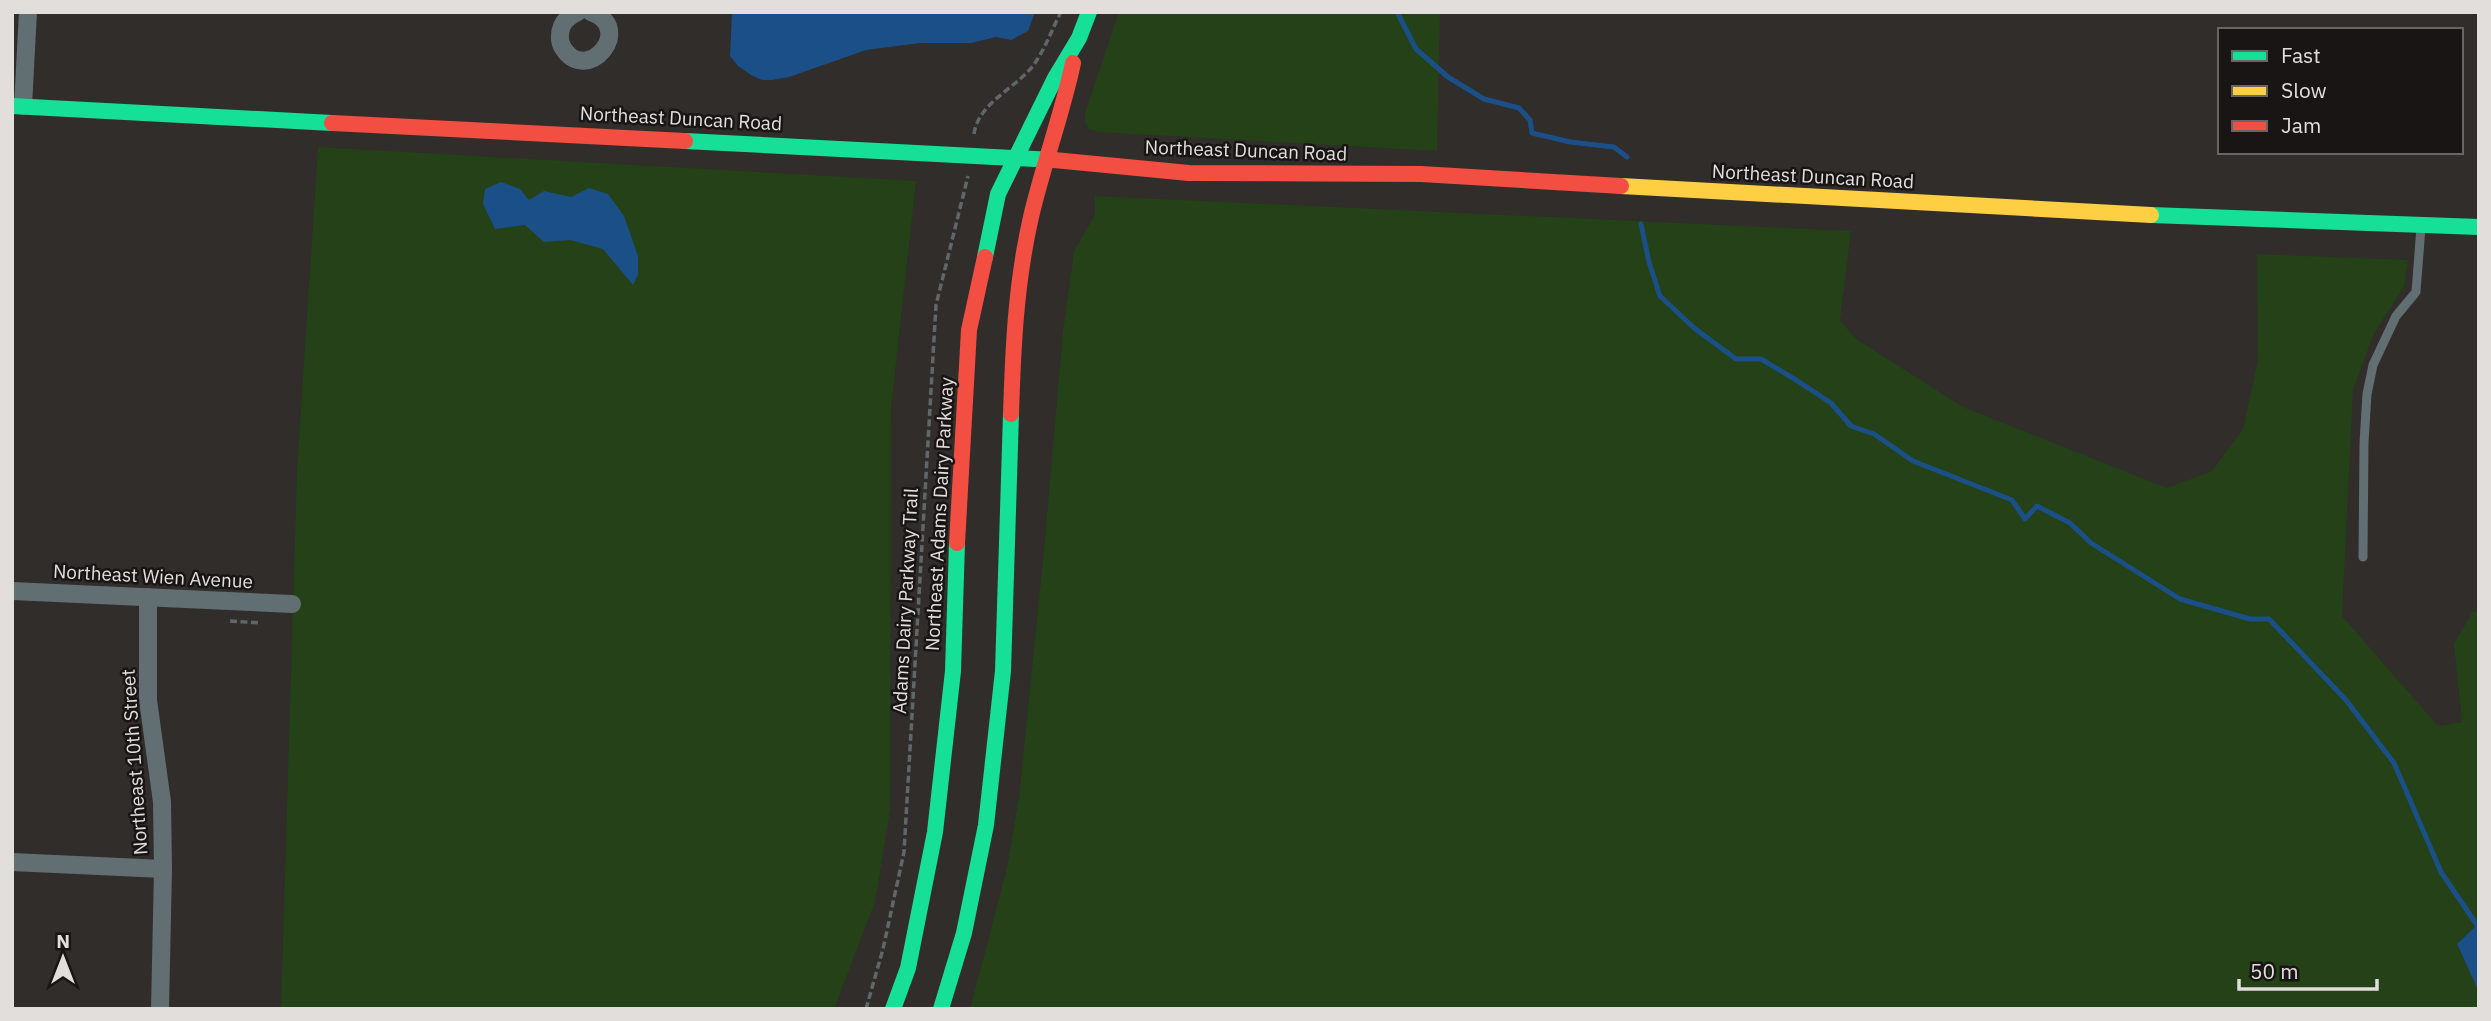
<svg xmlns="http://www.w3.org/2000/svg" width="2491" height="1021" font-family="'IBM Plex Sans',sans-serif">
	<style>
		.green { fill: #244117 }
		.water { fill: #1a5087 }
		.lines { fill: none; stroke-linecap: round; stroke-linejoin: round }
		.stream { stroke: #1a5087; stroke-width: 5 }
		.path { stroke: #60676a; stroke-width: 3.5; stroke-dasharray: 7 3.5; stroke-linecap: butt }
		.lane { stroke: #616e72; stroke-width: 9 }
		.street { stroke: #616e72; stroke-width: 18 }
		.fast { stroke: #16e098; stroke-width: 16 }
		.slow { stroke: #ffcf43; stroke-width: 16 }
		.jam { stroke: #f24e42; stroke-width: 16 }
		.labels { text-anchor: middle; stroke-width: 5; stroke-linejoin: round; paint-order: stroke }
		.street-label { font-size: 19px; fill: #e1dedc; stroke: #181514 }
	</style>
	<rect width="100%" height="100%" fill="#302d2b"/>
	<g class="green">
		<polygon points="1119,12 1440,12 1437,151 1098,132 1089,129 1085,123 1085,113"/>
		<polygon points="318,147 916,181 891,408 890,811 875,902 834,1009 281,1009 297,469"/>
		<polygon points="1095,196 1851,231 1840,320 1855,338 1963,407 2167,488 2212,471 2243,429 2258,360 2257,254 2408,260 2404,287 2374,333 2353,390 2342,616 2438,726 2462,722 2454,644 2472,612 2479,610 2479,923 2457,944 2479,992 2479,1009 970,1009 1007,868 1019,797 1044,550 1063,332 1074,251 1095,215"/>
	</g>
	<g class="water">
		<polygon points="732,12 1035,12 1028,31 1011,40 996,37 971,43 920,43 866,50 789,77 772,80 762,80 751,75 738,66 730,56"/>
		<polygon points="501,182 520,189 529,200 544,191 571,197 589,188 608,194 624,216 638,256 638,275 633,285 603,249 570,240 544,242 525,225 495,229 483,204 485,189"/>
		<polygon points="2479,923 2479,992 2457,944"/>
	</g>
	<g class="lines">
		<g class="stream">
			<polyline points="1397,12 1416,49 1448,77 1484,99 1519,108 1530,120 1532,133 1570,142 1614,147 1627,157"/>
			<polyline points="1641,224 1649,262 1660,296 1694,328 1736,359 1761,359 1796,380 1831,403 1851,426 1874,434 1913,461 2012,500 2025,519 2037,506 2070,523 2091,543 2180,599 2250,619 2269,619 2346,700 2394,763 2441,872 2479,928"/>
		</g>
		<g class="path">
			<path d="M974,134C978,102 1019,87 1035,63C1046,47 1052,29 1061,12"/>
			<polyline points="230,621 261,623"/>
			<polyline points="866,1009 883,949 904,852 936,305 968,176"/>
		</g>
		<polyline class="lane" points="2363,557 2364,443 2367,394 2373,365 2396,316 2416,292 2421,227"/>
		<g class="street">
			<path d="M578,12C571,15 565,19 562,26C559,33 559,42 563,48C587,86 636,28 591,12"/>
			<polyline points="23,106 28,12"/>
			<polyline points="12,591 292,604"/>
			<polyline points="148,597 148,700 162,802 163,869 160,1009"/>
			<polyline points="12,862 163,869"/>
		</g>
		<g class="fast">
			<polyline points="12,106 332,123"/>
			<polyline points="685,141 1054,160"/>
			<polyline points="2151,215 2479,227"/>
			<polyline points="985,257 998,194 1055,78 1079,38 1089,12"/>
			<polyline points="893,1009 908,968 935,832 953,671 957,543"/>
			<polyline points="941,1009 964,933 986,825 1003,671 1011,414"/>
		</g>
		<polyline class="slow" points="1621,186 2151,215"/>
		<g class="jam">
			<polyline points="332,123 685,141"/>
			<polyline points="1054,160 1189,173 1421,174 1621,186"/>
			<path d="M1011,414C1013,348 1016,282 1031,217C1043,165 1062,115 1073,63"/>
			<polyline points="957,543 969,330 985,257"/>
		</g>
	</g>
	<g class="labels">
		<g class="street-label">
			<text transform="translate(681 118) rotate(3)" y="7">Northeast Duncan Road</text>
			<text transform="translate(1246 150) rotate(2)" y="7">Northeast Duncan Road</text>
			<text transform="translate(1813 176) rotate(3)" y="7">Northeast Duncan Road</text>
			<text transform="translate(939 514) rotate(-87)" y="7">Northeast Adams Dairy Parkway</text>
			<text transform="translate(153 576) rotate(3)" y="7">Northeast Wien Avenue</text>
			<text transform="translate(905 601) rotate(-87)" y="7">Adams Dairy Parkway Trail</text>
			<text transform="translate(134 762) rotate(-94)" y="7">Northeast 10th Street</text>
		</g>
	</g>
	<rect width="2491" height="1021" fill="none" stroke="#e1dedc" stroke-width="28"/>
	<rect x="2218" y="28" width="245" height="126" fill="#181514" stroke="#686564" stroke-width="2"/>
	<rect x="2232" y="51" width="35" height="10" fill="#16e098" stroke="#686564" stroke-width="2"/>
	<text x="2281" y="63" font-size="21" fill="#e1dedc">Fast</text>
	<rect x="2232" y="86" width="35" height="10" fill="#ffcf43" stroke="#686564" stroke-width="2"/>
	<text x="2281" y="98" font-size="21" fill="#e1dedc">Slow</text>
	<rect x="2232" y="121" width="35" height="10" fill="#f24e42" stroke="#686564" stroke-width="2"/>
	<text x="2281" y="133" font-size="21" fill="#e1dedc">Jam</text>
	<g transform="translate(63 958)" stroke="#181514" stroke-width="5" paint-order="stroke">
	<path d="M0-5L12 26L0 18L-12 26Z" fill="#e1dedc"/>
	<text y="-10" font-size="19" font-weight="bold" text-anchor="middle" fill="#e1dedc">N</text>
	</g>
	<path d="M2239 979v10h138v-10" fill="none" stroke="#e1dedc" stroke-width="3.5"/>
	<text x="2250" y="979" font-size="21" fill="#e1dedc" stroke="#181514" stroke-width="5" paint-order="stroke">50 m</text>
</svg>
